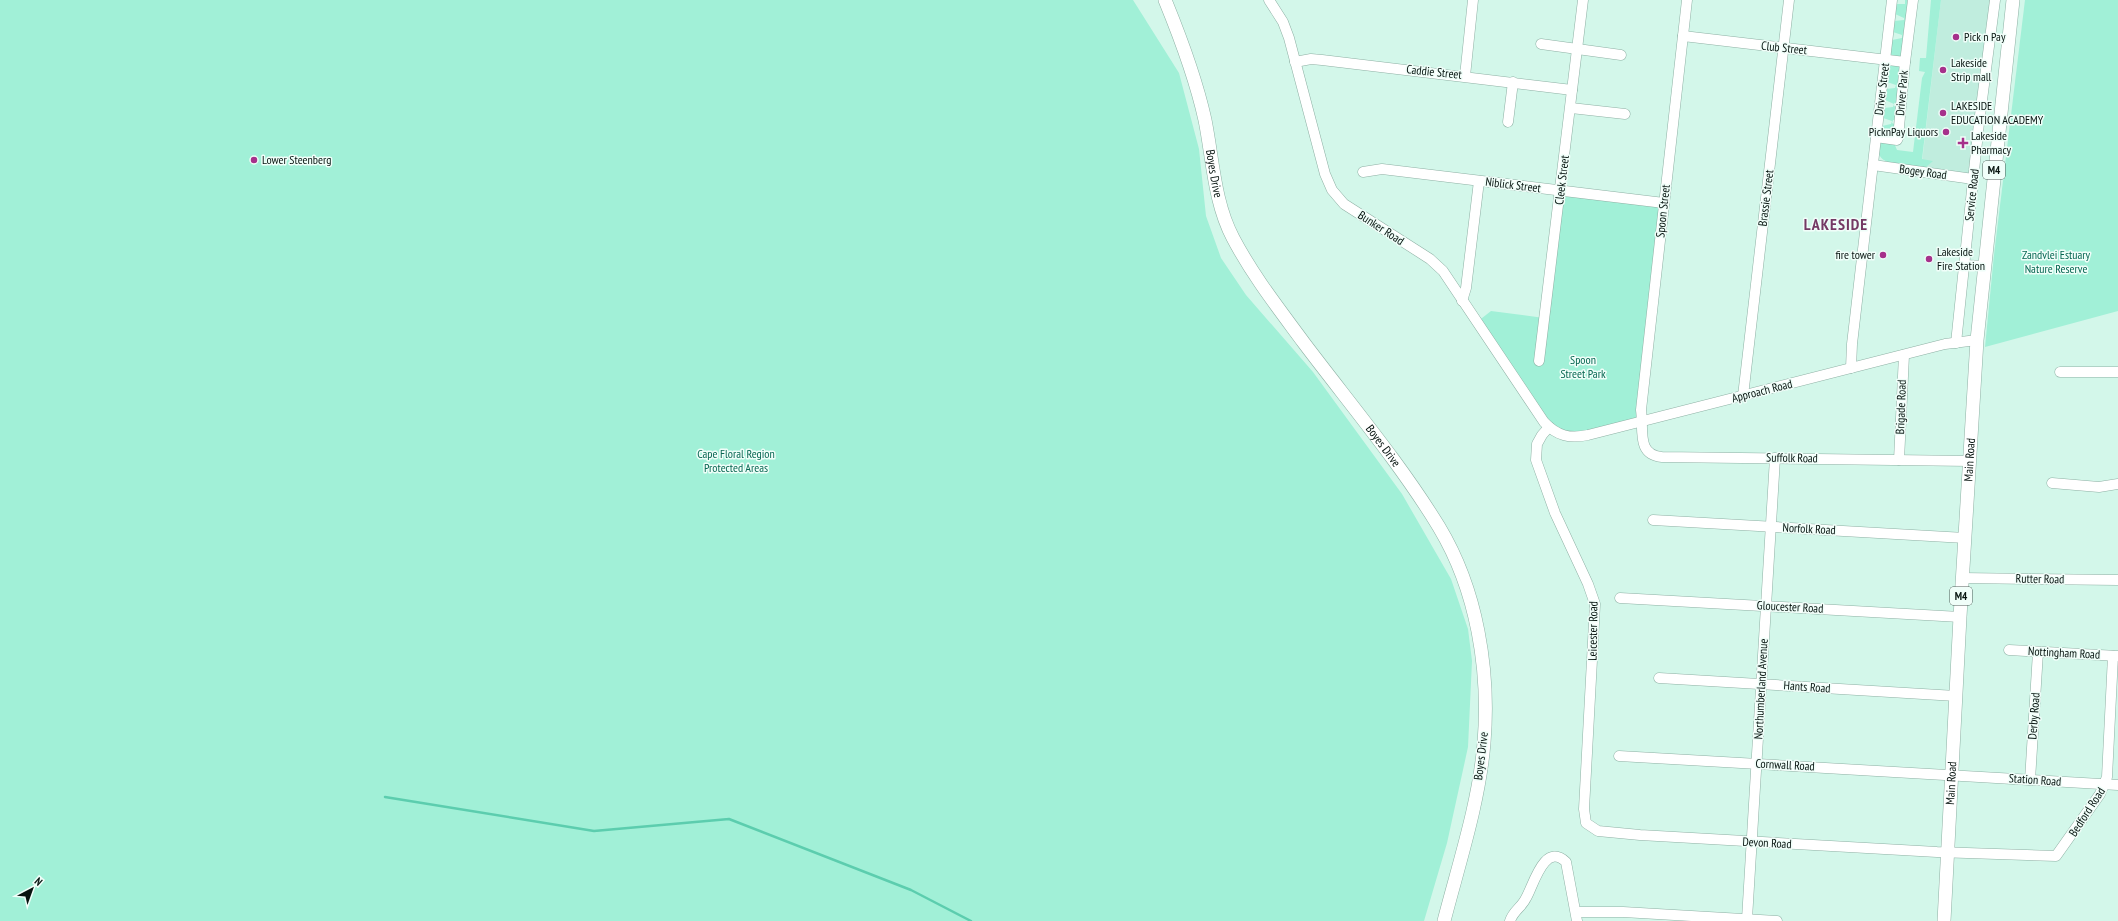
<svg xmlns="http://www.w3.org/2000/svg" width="2118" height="921" font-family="'PT Sans Narrow',sans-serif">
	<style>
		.built { fill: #c0edde }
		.green { fill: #a1f0d7 }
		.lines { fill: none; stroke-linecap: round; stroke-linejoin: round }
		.stream { stroke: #5ccdae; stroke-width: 2.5 }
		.minor-casing { stroke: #8eb0a4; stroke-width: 11 }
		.major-casing { stroke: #8eb0a4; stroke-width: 14 }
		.minor { stroke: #fff; stroke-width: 10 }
		.major { stroke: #fff; stroke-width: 13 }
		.poi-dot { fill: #a6318b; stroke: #f0fef9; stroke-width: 1.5 }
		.labels { text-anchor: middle; stroke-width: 3; stroke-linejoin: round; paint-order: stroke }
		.shield { fill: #f0fef9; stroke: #4d5a56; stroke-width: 1 }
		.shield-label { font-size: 11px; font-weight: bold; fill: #071410 }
		.poi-label { font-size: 12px; fill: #071410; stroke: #f0fef9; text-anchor: start }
		.street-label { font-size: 12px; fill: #071410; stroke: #f0fef9 }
		.park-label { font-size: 12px; fill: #076752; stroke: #f0fef9 }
		.district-label { font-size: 16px; font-weight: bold; letter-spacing: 1px; fill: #743964; stroke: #f0fef9 }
	</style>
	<rect width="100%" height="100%" fill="#d3f7ea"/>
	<polygon class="built" points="1941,0 1995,0 1973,179 1921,171"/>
	<g class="green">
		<polygon points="0,0 1133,0 1179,73 1199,149 1206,216 1221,258 1246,295 1313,372 1402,494 1451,579 1468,629 1472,661 1468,747 1447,843 1424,921 0,921"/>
		<polygon points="1905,0 1907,0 1907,3 1910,4 1905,21 1907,22 1905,35 1903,35 1903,38 1905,40 1905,53 1899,58 1890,54 1892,40 1902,38 1902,35 1893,32 1894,21 1904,20 1904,18 1895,14 1896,4 1905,4"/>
		<path d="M1931,0H1941L1922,159L1933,161L1926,167C1914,166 1883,167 1879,154C1878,150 1880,145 1881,141L1894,143L1897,150L1913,152L1922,78L1925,72L1919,71L1920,58H1926Z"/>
		<polygon points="2025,0 2118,0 2118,311 1985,347 1994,255"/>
		<polygon points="1898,64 1901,66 1902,77 1897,84 1899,102 1894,103 1894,106 1898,108 1896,120 1893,120 1892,123 1894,124 1893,136 1881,136 1882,126 1891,124 1892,121 1883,118 1884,108 1893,107 1894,104 1885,100 1886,89 1895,88 1896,85 1887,82 1889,66"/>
		<polygon points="1560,191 1664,203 1643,422 1588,435 1554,432 1477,322 1491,311 1544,318"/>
	</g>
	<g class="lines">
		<polyline class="stream" points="385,797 594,831 729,819 911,890 971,921"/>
		<g class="minor-casing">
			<g id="minor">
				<path d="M1269,0L1283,22L1289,38L1325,174L1332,190L1344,204L1430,259L1443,271L1544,422C1557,436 1570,439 1588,435L1945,344L1977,340"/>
				<path d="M1687,0L1641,410C1644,429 1636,455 1662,457L1970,461"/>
				<polyline points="1683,36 1905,62 1913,0"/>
				<polyline points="1541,44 1621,55"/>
				<polyline points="1295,62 1311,59 1322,60 1572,90"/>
				<polyline points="1465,76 1473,0"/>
				<polyline points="1571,108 1625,114"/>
				<polyline points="1508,122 1513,82"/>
				<polyline points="1876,137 1897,140 1898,138 1905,62"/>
				<polyline points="1873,165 1973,179"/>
				<polyline points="1363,172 1382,169 1664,203"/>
				<polyline points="1964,265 1985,266"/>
				<polyline points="1462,301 1466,288 1479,181"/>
				<polyline points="1956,343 1979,123 1995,0"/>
				<polyline points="1539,361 1583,0"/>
				<polyline points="1851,368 1852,344 1892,0"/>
				<polyline points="2060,372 2118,372"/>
				<polyline points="1743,396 1789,0"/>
				<polyline points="1549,427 1542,435 1537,444 1536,460 1555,513 1588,584 1595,604 1584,809 1586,823 1598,831 1640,835 1937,852 2056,856 2100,794 2107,777 2113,656"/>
				<polyline points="1899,460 1904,355"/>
				<polyline points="2052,483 2099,487 2118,484"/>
				<polyline points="1653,520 1965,538"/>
				<polyline points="1962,578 2118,580"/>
				<polyline points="1620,598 1960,617"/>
				<polyline points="2009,650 2118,656"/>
				<polyline points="1659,678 1956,696"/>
				<polyline points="1619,756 2118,785"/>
				<polyline points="2030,780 2038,652"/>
				<polyline points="1576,912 1623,912 1777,921"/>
				<polyline points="1747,919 1775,458"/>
				<path d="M1510,921C1513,911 1522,907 1526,898C1533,887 1544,841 1566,862L1577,921"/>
			</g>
		</g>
		<g class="major-casing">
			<g id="major">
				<path id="s1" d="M1165,0C1181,39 1196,79 1205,120C1213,160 1214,202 1233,238C1253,276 1279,309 1304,343C1350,404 1400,463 1439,527C1477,590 1490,670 1484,743C1479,803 1459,863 1444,921"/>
				<path id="s2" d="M1944,921L1960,617L1977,340L2013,0"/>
			</g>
		</g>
		<use href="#minor" class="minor"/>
		<use href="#major" class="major"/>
	</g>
	<g class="poi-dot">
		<circle cx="1956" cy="37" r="4"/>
		<circle cx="1943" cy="70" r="4"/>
		<circle cx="1943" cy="113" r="4"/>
		<circle cx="1946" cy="132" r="4"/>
		<path d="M1961 137h4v4h4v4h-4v4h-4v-4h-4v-4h4z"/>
		<circle cx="254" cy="160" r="4"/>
		<circle cx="1883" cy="255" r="4"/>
		<circle cx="1929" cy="259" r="4"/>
	</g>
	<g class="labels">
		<g class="shield">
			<rect x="1983" y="161" width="22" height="18" rx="3"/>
			<rect x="1950" y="587" width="22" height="18" rx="3"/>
		</g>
		<g class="shield-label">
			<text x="1994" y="174">M4</text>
			<text x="1961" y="600">M4</text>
		</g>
		<g class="poi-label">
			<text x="1964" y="41">Pick n Pay</text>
			<text x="1951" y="67">Lakeside<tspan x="1951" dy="14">Strip mall</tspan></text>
			<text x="1951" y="110">LAKESIDE<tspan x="1951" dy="14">EDUCATION ACADEMY</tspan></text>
			<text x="1938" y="136" text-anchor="end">PicknPay Liquors</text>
			<text x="1971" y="140">Lakeside<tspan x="1971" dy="14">Pharmacy</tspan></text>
			<text x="262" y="164">Lower Steenberg</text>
			<text x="1937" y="256">Lakeside<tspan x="1937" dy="14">Fire Station</tspan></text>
			<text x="1875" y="259" text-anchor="end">fire tower</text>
		</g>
		<g class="street-label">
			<text transform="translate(1784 48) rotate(6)" y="4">Club Street</text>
			<text transform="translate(1434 72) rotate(6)" y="4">Caddie Street</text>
			<text transform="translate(1882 89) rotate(-83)" y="4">Driver Street</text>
			<text transform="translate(1902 93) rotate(-85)" y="4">Driver Park</text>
			<text transform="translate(1923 172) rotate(8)" y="4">Bogey Road</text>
			<text dy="4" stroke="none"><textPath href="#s1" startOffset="181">Boyes Drive</textPath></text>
			<text transform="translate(1562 180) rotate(-83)" y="4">Cleek Street</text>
			<text transform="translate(1513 185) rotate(7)" y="4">Niblick Street</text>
			<text transform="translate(1972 195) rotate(-84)" y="4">Service Road</text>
			<text transform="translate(1766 198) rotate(-83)" y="4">Brassie Street</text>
			<text transform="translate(1663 211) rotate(-84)" y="4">Spoon Street</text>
			<text transform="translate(1381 228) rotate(33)" y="4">Bunker Road</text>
			<text transform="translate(1762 391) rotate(-14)" y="4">Approach Road</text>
			<text transform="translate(1901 407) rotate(-88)" y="4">Brigade Road</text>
			<text dy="4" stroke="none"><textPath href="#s1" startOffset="505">Boyes Drive</textPath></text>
			<text transform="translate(1792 458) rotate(1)" y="4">Suffolk Road</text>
			<text dy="4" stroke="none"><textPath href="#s2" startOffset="462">Main Road</textPath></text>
			<text transform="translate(1809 529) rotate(3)" y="4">Norfolk Road</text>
			<text transform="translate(2040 579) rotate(1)" y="4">Rutter Road</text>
			<text transform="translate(1790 607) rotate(3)" y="4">Gloucester Road</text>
			<text transform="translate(1593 631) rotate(-89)" y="4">Leicester Road</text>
			<text transform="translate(2064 653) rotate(3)" y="4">Nottingham Road</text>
			<text transform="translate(1807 687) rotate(4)" y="4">Hants Road</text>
			<text transform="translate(1761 689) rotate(-87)" y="4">Northumberland Avenue</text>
			<text transform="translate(2034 716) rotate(-86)" y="4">Derby Road</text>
			<text transform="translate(1481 756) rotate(-83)" y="4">Boyes Drive</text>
			<text transform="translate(1785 765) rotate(3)" y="4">Cornwall Road</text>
			<text transform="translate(2035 780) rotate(4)" y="4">Station Road</text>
			<text dy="4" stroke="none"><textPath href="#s2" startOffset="138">Main Road</textPath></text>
			<text transform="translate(2087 812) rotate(-57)" y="4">Bedford Road</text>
			<text transform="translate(1767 843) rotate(3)" y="4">Devon Road</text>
		</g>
		<g class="park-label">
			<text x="2056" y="259">Zandvlei Estuary<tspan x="2056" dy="14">Nature Reserve</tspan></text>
			<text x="1583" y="364">Spoon<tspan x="1583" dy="14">Street Park</tspan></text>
			<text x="736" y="458">Cape Floral Region<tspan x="736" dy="14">Protected Areas</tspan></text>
		</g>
		<g class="district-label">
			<text x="1836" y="230">LAKESIDE</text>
		</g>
	</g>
	<g transform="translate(32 889) rotate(41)" stroke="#f0fef9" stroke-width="3" paint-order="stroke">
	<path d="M0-3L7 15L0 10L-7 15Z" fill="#071410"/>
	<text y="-6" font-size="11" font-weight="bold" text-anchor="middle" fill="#071410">N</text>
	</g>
</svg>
